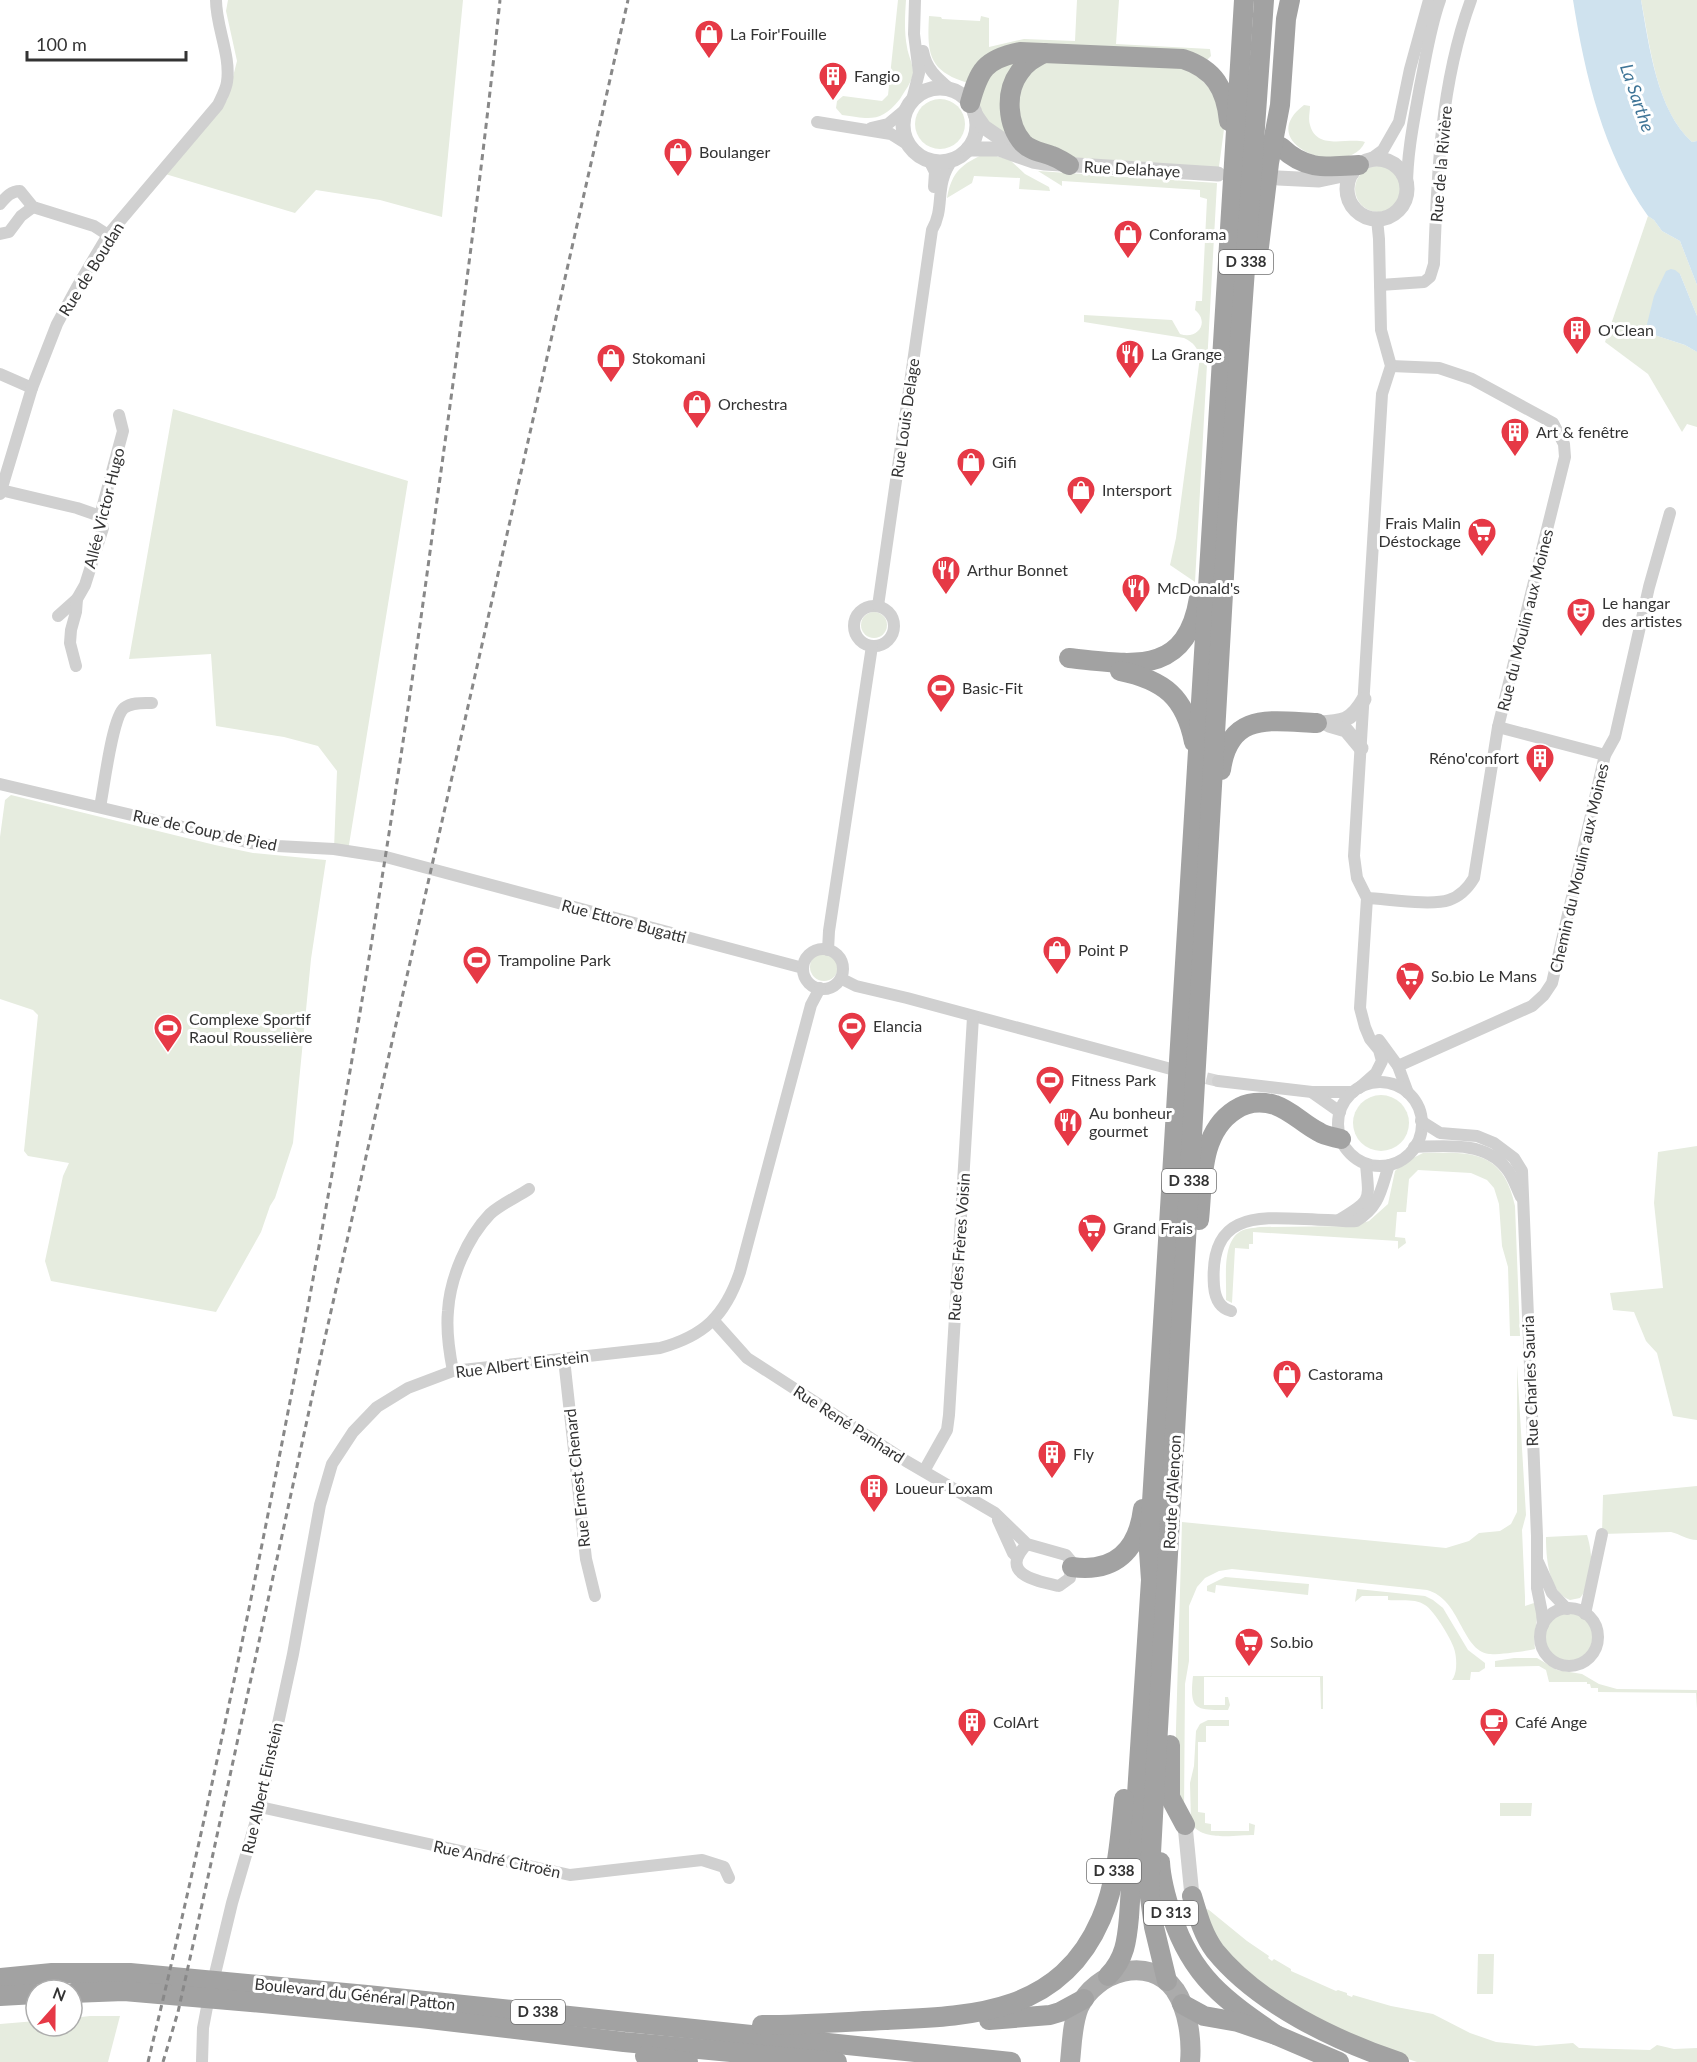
<svg xmlns="http://www.w3.org/2000/svg" width="1697" height="2062" font-family="Lato,sans-serif">
	<style>
		.green { fill: #e6ecdf }
		.water { fill: #cfe2ee }
		.lines { fill: none; stroke-linecap: round; stroke-linejoin: round }
		.minor-tunnel { stroke: #d6d6d6; stroke-width: 12; stroke-dasharray: 12 6; stroke-linecap: butt }
		.minor { stroke: #d0d0d0; stroke-width: 12 }
		.tertiary { stroke: #d0d0d0; stroke-width: 15 }
		.primary { stroke: #ababab; stroke-width: 20 }
		.trunk { stroke: #a2a2a2; stroke-width: 20 }
		.rail { stroke: #888; stroke-width: 3; stroke-dasharray: 6 4.5; stroke-linecap: butt }
		.labels { text-anchor: middle; stroke-width: 6; stroke-linejoin: round; paint-order: stroke }
		.shield { fill: #fff; stroke: #707070; stroke-width: 1.5 }
		.shield-label { font-size: 15px; font-weight: bold; fill: #333 }
		.poi-label { font-size: 16px; fill: #333; stroke: #fff; text-anchor: start }
		.street-label { font-size: 16px; fill: #333; stroke: #fff }
		.water-label { font-size: 18px; font-style: italic; fill: #3f7597; stroke: #fff }
	</style>
	<rect width="100%" height="100%" fill="#fff"/>
	<g class="green">
		<polygon points="228,0 463,0 442,217 380,200 316,190 295,213 162,173 227,100 237,61 226,11"/>
		<path d="M898,0H906C905,15 904,31 907,47C908,55 914,66 913,74C912,82 904,92 900,99C881,123 870,119 842,115L836,108L837,101L843,96L882,101L888,95Z"/>
		<path d="M1077,0H1119L1116,44L1210,49L1211,56L1207,60L1030,46L968,83C928,71 927,53 929,16L941,17L942,19L980,21L981,16L989,18V47L1024,39L1075,41Z"/>
		<path d="M1641,0H1697V141L1692,142C1656,110 1650,45 1641,0Z"/>
		<polygon points="1183,60 1227,107 1218,174 1045,163 975,114 994,61"/>
		<circle cx="940" cy="124" r="25"/>
		<path d="M1304,105L1310,106C1310,112 1308,119 1310,125C1317,151 1347,137 1365,142C1348,180 1251,145 1304,105Z"/>
		<path d="M986,153L1010,160L1025,174L1049,187L1050,191L1019,189L1020,178L974,176L972,183L947,198C952,171 962,164 986,153Z"/>
		<circle cx="1378" cy="189" r="23"/>
		<path d="M1038,171L1217,183L1195,582L1170,565L1176,538L1200,357C1197,347 1194,343 1184,338L1084,322V315L1172,320L1180,334C1198,340 1210,322 1195,310L1196,301H1202L1207,199L1200,197V190L1062,181V186Z"/>
		<polygon points="1648,216 1654,220 1662,231 1680,241 1697,285 1697,316 1680,274 1645,332 1685,345 1697,352 1697,427 1687,424 1682,432 1648,374 1605,342"/>
		<polygon points="173,409 408,481 348,851 334,849 337,771 318,746 284,737 216,726 211,654 129,659"/>
		<circle cx="874" cy="625" r="13"/>
		<polygon points="11,795 215,845 253,853 326,860 311,959 293,1143 275,1198 270,1206 261,1232 216,1312 51,1281 45,1261 63,1176 69,1163 28,1156 24,1151 38,1015 33,1010 0,999 0,837 5,800"/>
		<circle cx="824" cy="967" r="14"/>
		<circle cx="1381" cy="1123" r="28"/>
		<polygon points="1697,1146 1697,1420 1673,1416 1657,1353 1646,1341 1634,1312 1613,1310 1610,1293 1663,1288 1654,1203 1658,1152"/>
		<path d="M1423,1153C1472,1152 1503,1150 1515,1206L1520,1336H1510L1508,1267L1502,1246L1499,1204L1494,1188L1487,1180L1471,1173L1418,1170L1409,1179L1406,1212H1397L1395,1237L1405,1238L1406,1243L1398,1249V1241L1253,1232V1244H1249V1249L1235,1248L1232,1303L1226,1300C1227,1280 1221,1242 1241,1231C1247,1228 1254,1228 1260,1227L1353,1226L1369,1221L1388,1204L1395,1171L1403,1163Z"/>
		<path d="M1517,1365L1526,1515L1522,1530L1525,1597V1606L1537,1602C1539,1619 1533,1633 1535,1649C1526,1651 1497,1655 1489,1654C1461,1650 1461,1599 1427,1590L1232,1569L1219,1571L1205,1578L1197,1587L1189,1606V1661L1185,1684L1184,1814L1174,1798L1182,1522L1446,1548L1469,1541L1479,1533L1500,1531L1511,1524L1517,1512Z"/>
		<path d="M1697,1486V1540C1687,1540 1680,1534 1671,1532L1602,1534L1603,1495Z"/>
		<path d="M1587,1535C1593,1554 1594,1581 1580,1598L1570,1600C1548,1592 1546,1557 1546,1537Z"/>
		<polygon points="1225,1577 1309,1584 1308,1595 1216,1585 1215,1593 1207,1591 1207,1586"/>
		<path d="M1357,1589L1425,1596L1433,1600L1443,1608L1468,1650L1485,1663V1668L1479,1672H1471L1470,1680H1452C1457,1674 1457,1661 1455,1652C1454,1643 1434,1610 1425,1605C1416,1598 1399,1601 1388,1600V1596H1362L1355,1602Z"/>
		<circle cx="1569" cy="1637" r="24"/>
		<polygon points="1514,1658 1537,1658 1557,1670 1582,1674 1599,1684 1617,1689 1697,1690 1697,1709 1696,1693 1598,1692 1598,1688 1591,1688 1590,1684 1587,1684 1587,1682 1549,1682 1546,1670 1539,1666 1495,1667 1495,1661"/>
		<path d="M1193,1676H1323V1709H1321L1320,1677H1204V1705H1225V1697H1228L1230,1705L1228,1710C1196,1710 1189,1711 1193,1676Z"/>
		<path d="M1208,1720H1229V1726H1206V1742H1198V1812L1205,1813V1823L1211,1824V1831H1249V1823L1255,1825L1254,1835C1235,1835 1200,1842 1191,1822L1190,1783L1194,1766L1196,1731L1200,1724Z"/>
		<polygon points="1500,1803 1532,1803 1531,1816 1500,1816"/>
		<polygon points="1203,1908 1209,1910 1247,1941 1269,1956 1268,1958 1272,1961 1274,1959 1291,1969 1291,1971 1336,1991 1338,1990 1347,1993 1347,1995 1352,1997 1353,1995 1391,2006 1433,2014 1470,2033 1496,2042 1536,2046 1573,2043 1579,2048 1650,2050 1657,2045 1674,2049 1697,2048 1697,2062 1417,2062 1384,2051 1280,2002 1226,1958"/>
		<polygon points="1478,1954 1494,1954 1493,1994 1477,1994"/>
		<polygon points="90,2016 120,2016 108,2062 0,2062 0,2024 36,2021 36,2026 72,2026 72,2018"/>
	</g>
	<g class="water">
		<path d="M1573,0H1641C1649,45 1657,111 1692,142L1697,141V285L1680,241L1662,231L1654,220L1648,216C1603,153 1585,75 1573,0Z"/>
		<polygon points="1671,269 1675,270 1680,274 1697,316 1697,352 1685,345 1645,332 1654,296 1666,271"/>
	</g>
	<g class="lines">
		<polyline class="minor-tunnel" points="1189,1074 1218,1081"/>
		<g class="minor">
			<path d="M923,51C926,69 937,78 951,90"/>
			<polyline points="912,100 919,73 914,34 915,0"/>
			<polyline points="817,122 891,134 910,146"/>
			<polyline points="871,128 888,124 906,109"/>
			<polyline points="929,160 935,172 934,187"/>
			<polyline points="1368,161 1383,150 1399,122 1410,69 1429,0"/>
			<path d="M1407,187C1407,153 1414,120 1420,86C1426,57 1430,28 1440,0"/>
			<path d="M0,204C6,197 11,191 20,191L33,207L94,226L108,235"/>
			<polyline points="0,234 9,232 21,216 33,207"/>
			<path d="M1380,285L1424,282L1430,277L1434,264C1437,176 1440,84 1471,0"/>
			<polyline points="0,374 32,388"/>
			<polyline points="1,490 77,508 100,516"/>
			<path d="M0,494L32,388L57,324L77,287L108,235L218,105C221,98 226,90 227,82C231,55 216,27 216,0"/>
			<circle cx="874" cy="626" r="20"/>
			<path d="M878,606L932,230C946,206 933,186 953,159"/>
			<polyline points="58,616 77,599"/>
			<polyline points="76,666 70,643 71,630 76,612 77,599 85,585 103,528 100,516 123,431 119,415"/>
			<polyline points="1498,727 1605,755"/>
			<polyline points="0,784 251,843 277,846 334,849 386,857 803,968"/>
			<path d="M100,807C104,788 112,718 124,708C132,702 143,703 152,703"/>
			<path d="M1367,898C1388,899 1431,906 1449,900C1461,896 1468,888 1474,878L1498,727L1565,457L1564,444L1553,423L1472,379L1439,368L1391,366"/>
			<circle cx="823" cy="969" r="20"/>
			<polyline points="828,950 829,931 872,646"/>
			<polyline points="842,979 856,986 907,998 1171,1069"/>
			<polyline points="1379,1040 1398,1066 1408,1093"/>
			<polyline points="1398,1066 1532,1006 1544,995 1552,983 1605,755 1615,737 1649,587 1670,513"/>
			<polyline points="1218,1081 1312,1092 1353,1092"/>
			<circle cx="1380" cy="1124" r="42"/>
			<polyline points="1359,1088 1376,1073 1382,1061 1379,1050 1370,1039 1365,1027 1360,1008 1367,898 1357,878 1354,856 1382,394 1391,366 1381,330 1379,239 1377,219"/>
			<polyline points="1313,1093 1340,1112"/>
			<polyline points="1421,1121 1440,1133 1477,1136 1494,1143 1514,1158 1522,1171 1537,1536 1537,1588 1542,1613 1543,1625"/>
			<path d="M1414,1147C1445,1146 1485,1141 1506,1168C1513,1176 1516,1187 1521,1197"/>
			<path d="M1339,1220C1373,1200 1369,1201 1366,1164"/>
			<path d="M1231,1311C1219,1308 1215,1297 1214,1286C1208,1203 1270,1219 1328,1220C1338,1220 1347,1222 1356,1221C1380,1207 1381,1189 1389,1165"/>
			<path d="M714,1321L747,1358L906,1461L995,1513L1027,1544L1066,1555L1071,1561L1070,1578L1059,1586C1036,1581 998,1574 1027,1544"/>
			<polyline points="564,1359 586,1559 595,1596"/>
			<path d="M453,1371C449,1351 446,1331 448,1311C450,1278 467,1238 490,1214C501,1204 517,1197 529,1189"/>
			<polyline points="924,1471 947,1430 949,1415 973,1017"/>
			<polyline points="998,1520 1013,1553 1017,1557"/>
			<polyline points="1538,1562 1552,1593 1567,1609"/>
			<circle cx="1569" cy="1637" r="29"/>
			<polyline points="1585,1614 1602,1534"/>
			<polyline points="260,1807 570,1875 702,1860 724,1867 729,1878"/>
			<path d="M202,2062L203,2028L207,2007L232,1903L260,1807L293,1654L320,1505L332,1464L353,1432L377,1407L408,1388L453,1371L660,1348C704,1336 725,1316 740,1272L811,1005L820,988"/>
		</g>
		<g class="tertiary">
			<circle cx="940" cy="125" r="37"/>
			<polyline points="975,114 984,127 1016,149"/>
			<polyline points="968,149 999,149 1033,161 1045,163 1218,174"/>
			<circle cx="1377" cy="189" r="30"/>
			<polyline points="1278,178 1319,180 1352,173"/>
			<path d="M1317,723C1342,722 1351,722 1364,699"/>
			<polyline points="1329,725 1346,730 1361,748"/>
			<polyline points="1185,1825 1192,1896"/>
		</g>
		<path class="primary" d="M1070,2062C1072,2044 1072,2024 1079,2007C1095,1972 1149,1954 1175,1990C1188,2009 1192,2040 1190,2062"/>
		<g class="trunk">
			<path d="M1044,53C1034,58 1025,63 1019,73C1005,92 1007,125 1023,143C1031,151 1042,152 1052,156C1058,158 1064,162 1069,165"/>
			<path d="M970,103C979,70 985,59 1020,52L1183,59C1214,69 1226,89 1229,121"/>
			<path d="M1281,147C1306,171 1327,167 1359,165"/>
			<polyline points="1259,247 1269,163 1280,105 1286,19 1290,0"/>
			<path d="M1069,658C1130,664 1186,678 1199,598"/>
			<path d="M1120,671C1164,680 1185,697 1194,742"/>
			<path d="M1221,770C1229,711 1271,721 1317,723"/>
			<path d="M1199,1220C1203,1183 1199,1133 1235,1110C1247,1102 1262,1101 1275,1105C1292,1111 1303,1124 1319,1132C1325,1136 1334,1137 1341,1139"/>
			<path d="M1072,1567C1115,1573 1138,1550 1143,1509"/>
			<polyline points="1170,1745 1170,1797 1185,1825"/>
			<path d="M1160,1862C1161,1881 1166,1898 1172,1916C1192,1977 1225,2000 1276,2035"/>
			<path d="M1192,1896C1198,1916 1203,1935 1215,1951C1258,2004 1336,2041 1399,2062"/>
			<path d="M1108,1976C1125,1959 1127,1940 1129,1917L1151,1580L1149,1551L1244,0"/>
			<polyline points="0,1978 52,1973 130,1973 367,1995 1011,2062"/>
			<polyline points="1167,1981 1154,1927 1149,1890 1153,1816 1227,524 1264,0"/>
			<polyline points="72,1993 124,1991 263,2003 421,2018 624,2042 837,2062"/>
			<polyline points="0,1996 36,1994"/>
			<polyline points="1182,2004 1204,2016 1238,2022 1276,2035 1339,2062"/>
			<polyline points="989,2020 1050,2015 1060,2012 1084,1999"/>
			<path d="M762,2025C803,2025 844,2022 885,2020C973,2016 1060,2014 1101,1919C1117,1882 1120,1839 1124,1799"/>
			<polyline points="645,2056 688,2062"/>
		</g>
		<g class="rail">
			<path d="M148,2062C210,1806 263,1549 311,1290C358,1035 400,779 434,522C458,348 482,174 500,0"/>
			<polyline points="163,2062 178,2012 203,1900 322,1351 628,0"/>
		</g>
	</g>
	<defs>
		<g id="shop-pin" transform="scale(1.5)"><path d="M0 17L-7.5 6A9.5 9.5 0 1 1 7.5 6Z" fill="#e63946" stroke="#fff"/><path d="M-5-2.5h2.3a2.7 3.5 0 0 1 5.4 0H5L5.5 6h-11ZM-1.5-2.5h3a1.5 2.3 0 0 0-3 0Z" fill="#fff"/></g>
		<g id="building-pin" transform="scale(1.5)"><path d="M0 17L-7.5 6A9.5 9.5 0 1 1 7.5 6Z" fill="#e63946" stroke="#fff"/><path d="M-4-6H4V6H1V3H-1V6H-4ZM-2.5-4.3h1.7v1.8h-1.7ZM.8-4.3h1.7v1.8H.8ZM-2.5-1h1.7V.8h-1.7ZM.8-1h1.7V.8H.8Z" fill="#fff"/></g>
		<g id="restaurant-pin" transform="scale(1.5)"><path d="M0 17L-7.5 6A9.5 9.5 0 1 1 7.5 6Z" fill="#e63946" stroke="#fff"/><path d="M-5-6h1v4h1v-4h1v4h1v-4h1v5L-1.5 .5V6h-2V.5L-5-1ZM5-6V6H3V1.5H1.5Q1.5-4 5-6Z" fill="#fff"/></g>
		<g id="supermarket-pin" transform="scale(1.5)"><path d="M0 17L-7.5 6A9.5 9.5 0 1 1 7.5 6Z" fill="#e63946" stroke="#fff"/><path d="M-6-5.5h2.5l.6 2H6L4.5 2H-2.5L-4.4-4H-6ZM-1.5 3.2a1.3 1.3 0 1 0 .1 0ZM3 3.2a1.3 1.3 0 1 0 .1 0Z" fill="#fff"/></g>
		<g id="theatre-pin" transform="scale(1.5)"><path d="M0 17L-7.5 6A9.5 9.5 0 1 1 7.5 6Z" fill="#e63946" stroke="#fff"/><path d="M-5-5.5Q0-4 5-5.5V0Q5 5 0 6Q-5 5-5 0ZM-3.3-2.5H-1v1.5H-3.3ZM1-2.5H3.3v1.5H1ZM-2.8 1Q0 5.5 2.8 1Z" fill="#fff"/></g>
		<g id="stadium-pin" transform="scale(1.5)"><path d="M0 17L-7.5 6A9.5 9.5 0 1 1 7.5 6Z" fill="#e63946" stroke="#fff"/><path d="M0-5a6.5 5 0 1 0 0 10a6.5 5 0 1 0 0-10ZM-3.5-1.8h7v3.6h-7Z" fill="#fff"/></g>
		<g id="cafe-pin" transform="scale(1.5)"><path d="M0 17L-7.5 6A9.5 9.5 0 1 1 7.5 6Z" fill="#e63946" stroke="#fff"/><path d="M-5.5-4.5H6V0H3Q3 3.5 0 3.5H-2.5Q-5.5 3.5-5.5 0ZM3-3.2v2h1.7v-2ZM-6 4.5H4V6H-6Z" fill="#fff"/></g>
	</defs>
	<g fill-rule="evenodd">
		<use href="#shop-pin" x="709" y="34"/>
		<use href="#building-pin" x="833" y="76"/>
		<use href="#shop-pin" x="678" y="152"/>
		<use href="#shop-pin" x="1128" y="234"/>
		<use href="#building-pin" x="1577" y="330"/>
		<use href="#restaurant-pin" x="1130" y="354"/>
		<use href="#shop-pin" x="611" y="358"/>
		<use href="#shop-pin" x="697" y="404"/>
		<use href="#building-pin" x="1515" y="432"/>
		<use href="#shop-pin" x="971" y="462"/>
		<use href="#shop-pin" x="1081" y="490"/>
		<use href="#supermarket-pin" x="1482" y="532"/>
		<use href="#restaurant-pin" x="946" y="570"/>
		<use href="#restaurant-pin" x="1136" y="588"/>
		<use href="#theatre-pin" x="1581" y="612"/>
		<use href="#stadium-pin" x="941" y="688"/>
		<use href="#building-pin" x="1540" y="758"/>
		<use href="#shop-pin" x="1057" y="950"/>
		<use href="#stadium-pin" x="477" y="960"/>
		<use href="#supermarket-pin" x="1410" y="976"/>
		<use href="#stadium-pin" x="852" y="1026"/>
		<use href="#stadium-pin" x="168" y="1028"/>
		<use href="#stadium-pin" x="1050" y="1080"/>
		<use href="#restaurant-pin" x="1068" y="1122"/>
		<use href="#supermarket-pin" x="1092" y="1228"/>
		<use href="#shop-pin" x="1287" y="1374"/>
		<use href="#building-pin" x="1052" y="1454"/>
		<use href="#building-pin" x="874" y="1488"/>
		<use href="#supermarket-pin" x="1249" y="1642"/>
		<use href="#building-pin" x="972" y="1722"/>
		<use href="#cafe-pin" x="1494" y="1722"/>
	</g>
	<g class="labels">
		<g class="shield">
			<rect x="1219" y="250" width="54" height="24" rx="4.5"/>
			<rect x="1162" y="1169" width="54" height="24" rx="4.5"/>
			<rect x="1087" y="1859" width="54" height="24" rx="4.5"/>
			<rect x="1144" y="1901" width="54" height="24" rx="4.5"/>
			<rect x="511" y="2000" width="54" height="24" rx="4.5"/>
		</g>
		<g class="shield-label">
			<text x="1246" y="267">D 338</text>
			<text x="1189" y="1186">D 338</text>
			<text x="1114" y="1876">D 338</text>
			<text x="1171" y="1918">D 313</text>
			<text x="538" y="2017">D 338</text>
		</g>
		<g class="poi-label">
			<text x="730" y="40">La Foir'Fouille</text>
			<text x="854" y="82">Fangio</text>
			<text x="699" y="158">Boulanger</text>
			<text x="1149" y="240">Conforama</text>
			<text x="1598" y="336">O'Clean</text>
			<text x="1151" y="360">La Grange</text>
			<text x="632" y="364">Stokomani</text>
			<text x="718" y="410">Orchestra</text>
			<text x="1536" y="438">Art &amp; fenêtre</text>
			<text x="992" y="468">Gifi</text>
			<text x="1102" y="496">Intersport</text>
			<text x="1461" y="529" text-anchor="end">Frais Malin<tspan x="1461" dy="18">Déstockage</tspan></text>
			<text x="967" y="576">Arthur Bonnet</text>
			<text x="1157" y="594">McDonald's</text>
			<text x="1602" y="609">Le hangar<tspan x="1602" dy="18">des artistes</tspan></text>
			<text x="962" y="694">Basic-Fit</text>
			<text x="1519" y="764" text-anchor="end">Réno'confort</text>
			<text x="1078" y="956">Point P</text>
			<text x="498" y="966">Trampoline Park</text>
			<text x="1431" y="982">So.bio Le Mans</text>
			<text x="189" y="1025">Complexe Sportif<tspan x="189" dy="18">Raoul Rousselière</tspan></text>
			<text x="873" y="1032">Elancia</text>
			<text x="1071" y="1086">Fitness Park</text>
			<text x="1089" y="1119">Au bonheur<tspan x="1089" dy="18">gourmet</tspan></text>
			<text x="1113" y="1234">Grand Frais</text>
			<text x="1308" y="1380">Castorama</text>
			<text x="1073" y="1460">Fly</text>
			<text x="895" y="1494">Loueur Loxam</text>
			<text x="1270" y="1648">So.bio</text>
			<text x="993" y="1728">ColArt</text>
			<text x="1515" y="1728">Café Ange</text>
		</g>
		<g class="street-label">
			<text transform="translate(1441 164) rotate(-85)" y="6">Rue de la Rivière</text>
			<text transform="translate(1132 169) rotate(3)" y="6">Rue Delahaye</text>
			<text transform="translate(91 269) rotate(-58)" y="6">Rue de Boudan</text>
			<text transform="translate(905 418) rotate(-82)" y="6">Rue Louis Delage</text>
			<text transform="translate(104 508) rotate(-76)" y="6">Allée Victor Hugo</text>
			<text transform="translate(1525 620) rotate(-76)" y="6">Rue du Moulin aux Moines</text>
			<text transform="translate(205 830) rotate(12)" y="6">Rue de Coup de Pied</text>
			<text transform="translate(1579 868) rotate(-77)" y="6">Chemin du Moulin aux Moines</text>
			<text transform="translate(624 921) rotate(15)" y="6">Rue Ettore Bugatti</text>
			<text transform="translate(959 1247) rotate(-86)" y="6">Rue des Frères Voisin</text>
			<text transform="translate(522 1364) rotate(-7)" y="6">Rue Albert Einstein</text>
			<text transform="translate(1530 1381) rotate(-92)" y="6">Rue Charles Sauria</text>
			<text transform="translate(849 1424) rotate(33)" y="6">Rue René Panhard</text>
			<text transform="translate(577 1478) rotate(-96)" y="6">Rue Ernest Chenard</text>
			<text transform="translate(1172 1492) rotate(-87)" y="6">Route d'Alençon</text>
			<text transform="translate(262 1788) rotate(-77)" y="6">Rue Albert Einstein</text>
			<text transform="translate(497 1859) rotate(12)" y="6">Rue André Citroën</text>
			<text transform="translate(355 1994) rotate(6)" y="6">Boulevard du Général Patton</text>
		</g>
		<g class="water-label">
			<text transform="translate(1637 98) rotate(71)" y="6">La Sarthe</text>
		</g>
	</g>
	<g transform="translate(54 2008) rotate(21)"><circle r="28" fill="#ffffff" stroke="#adadad" stroke-width="1.5"/>
	<path d="M0-4.5L10 22L0 15L-10 22Z" fill="#e63946"/>
	<text y="-9" font-size="16" font-weight="bold" text-anchor="middle" fill="#333333">N</text>
	</g>
	<path d="M27 51v9h159v-9" fill="none" stroke="#333333" stroke-width="3"/>
	<text x="36" y="51" font-size="18" fill="#333333" stroke="#ffffff" stroke-width="4.5" paint-order="stroke">100 m</text>
</svg>
